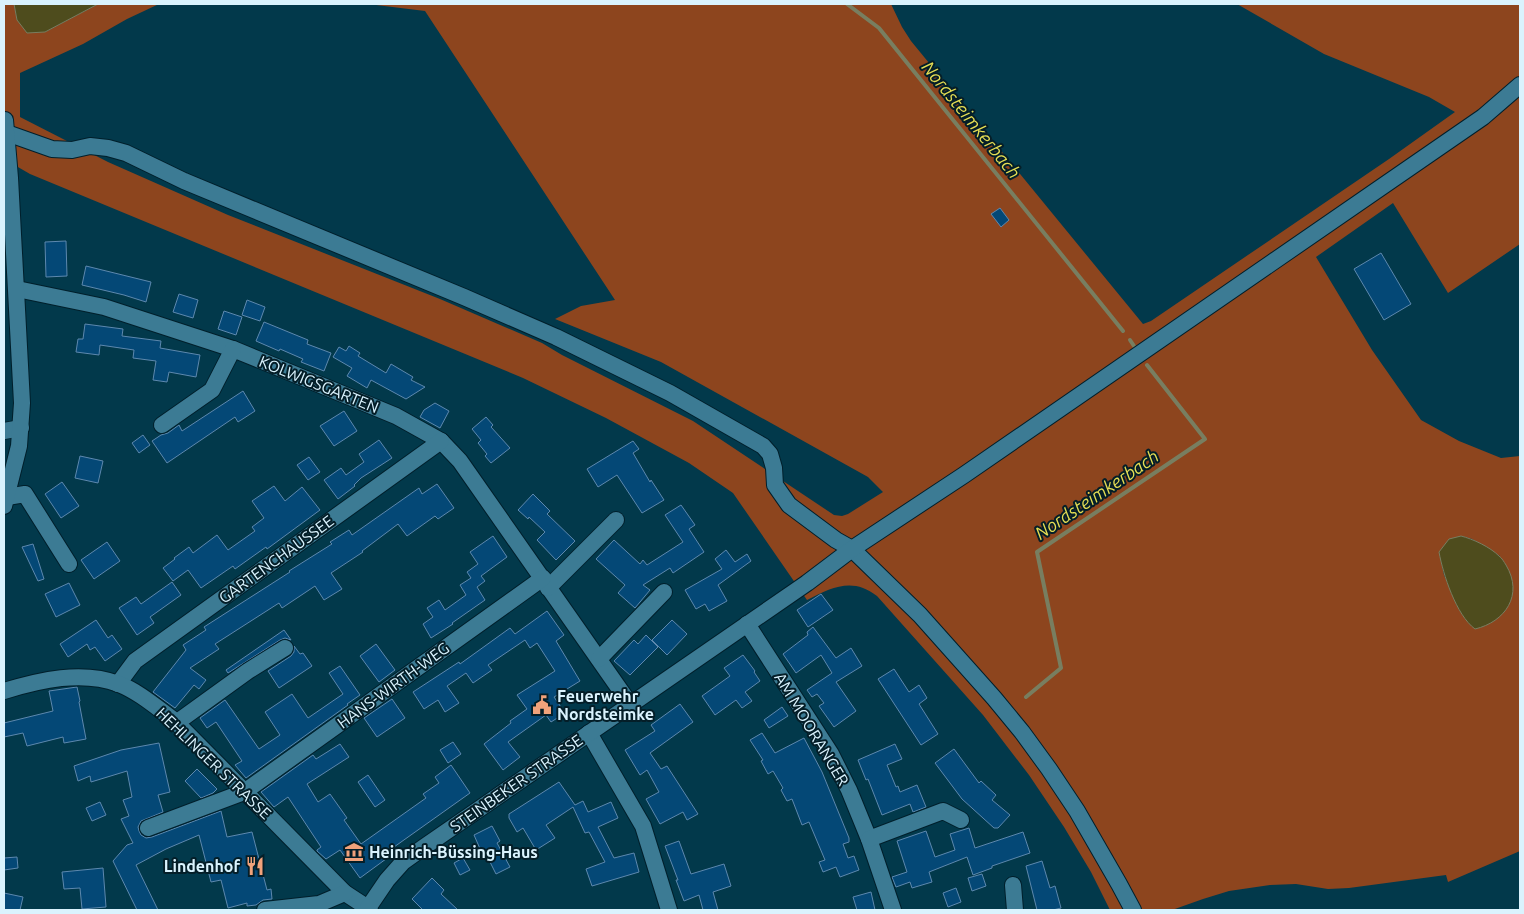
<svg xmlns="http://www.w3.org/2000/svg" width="1524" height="914" font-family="Ubuntu,sans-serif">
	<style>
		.green { fill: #8d451e; fill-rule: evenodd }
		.water { fill: #4e4c1d; stroke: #787e60 }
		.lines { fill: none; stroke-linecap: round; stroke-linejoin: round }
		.stream { stroke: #787e60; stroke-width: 4 }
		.building { fill: #044876; stroke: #5d88ae }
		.minor-casing { stroke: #001f2b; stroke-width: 18 }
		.minor { stroke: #3c7b94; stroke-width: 16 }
		.labels { text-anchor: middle; stroke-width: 4; stroke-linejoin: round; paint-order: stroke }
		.street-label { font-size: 16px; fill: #daf3fe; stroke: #041e28 }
		.poi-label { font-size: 16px; font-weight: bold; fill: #daf3fe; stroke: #041e28; text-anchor: start }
		.water-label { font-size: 18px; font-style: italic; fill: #e5de54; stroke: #041e28 }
	</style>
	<rect width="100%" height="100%" fill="#02394b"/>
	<path class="green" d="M4,4H14L17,20L45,32L98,4H159L127,19L83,44L20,73V117L108,162L228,215L440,299L542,343L562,355L693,421L834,515L842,516L848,514L883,492L868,477L661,362L555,319L581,306L615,300L425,11L368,4H891L902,27L911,41L1143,324L1151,321L1389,159L1455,112L1429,97L1324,54L1237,4H1520V244L1448,293L1393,203L1316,257L1372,350L1421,420L1459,441L1501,458L1520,456V851L1448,882L1446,875L1349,888L1328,889L1296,884L1270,885L1229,891L1203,899L1172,910H1110L1091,872L1064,827L1029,775L983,715L877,596C853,577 832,587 807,600L733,493L689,463L606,418L523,378L30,174L4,159ZM1461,536L1472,539L1500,556L1455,600L1444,575L1441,561Z"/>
	<g class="water">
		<polygon points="14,4 98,4 45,32 27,33 17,20"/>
		<path d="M1461,536C1473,539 1490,547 1499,556C1502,558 1504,562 1506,565C1524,595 1505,622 1475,629C1456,615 1443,574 1439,552L1449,539Z"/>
	</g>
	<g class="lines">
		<g class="stream">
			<polyline points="847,4 879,28 1123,331"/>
			<polyline points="1130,340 1134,346"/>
			<polyline points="1026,697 1061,668 1037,552 1205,439 1147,365"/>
		</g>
	</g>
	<g class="building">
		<polygon points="1000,208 1009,220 1001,227 991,214"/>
		<polygon points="66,241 67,276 46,277 45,242"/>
		<polygon points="1381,253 1411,304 1384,320 1354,269"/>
		<polygon points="86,266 151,282 146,302 124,295 82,285"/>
		<polygon points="179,294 198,300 193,318 173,312"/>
		<polygon points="247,300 265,307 260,321 242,315"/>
		<polygon points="224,311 242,317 236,335 218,329"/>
		<polygon points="264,322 308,340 307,344 331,353 324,371 301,362 303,359 280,349 279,351 256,341"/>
		<polygon points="85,324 123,329 122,336 161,341 160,348 200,355 196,377 169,372 167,382 153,380 156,361 133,358 134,350 100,345 99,355 76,352 78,339 83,339"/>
		<polygon points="349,346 360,353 358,356 386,373 391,364 413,377 411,380 425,387 406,399 371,380 367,388 347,376 352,368 333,357 339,347 346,351"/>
		<polygon points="243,391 255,411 238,422 235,417 167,463 152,441 161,435 168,433 179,425 182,431"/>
		<polygon points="435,403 449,411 440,428 420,417 424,410"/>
		<polygon points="344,411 357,431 334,446 320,426"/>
		<polygon points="486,417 493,425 491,427 510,448 491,463 485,456 487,454 478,443 481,440 472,429"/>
		<polygon points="143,435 150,445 139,453 132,443"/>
		<polygon points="379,440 392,458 361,478 354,485 355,486 338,499 324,480 341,468 346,475 364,462 359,454"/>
		<polygon points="633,441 639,449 633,453 650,482 651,480 664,500 642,513 617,475 598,487 587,469"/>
		<polygon points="80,456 103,461 98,483 75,478"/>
		<polygon points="309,457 320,472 308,480 297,465"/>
		<polygon points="62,482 79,506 61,518 45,494"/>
		<polygon points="437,484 454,508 438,519 435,516 407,536 398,524 362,551 363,552 331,573 342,589 324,600 315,586 282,608 279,603 215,644 219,649 190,668 206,680 199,689 194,685 175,708 153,692 186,650 183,645 206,630 204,627 290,572 289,571 332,544 330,542 349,530 352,535 419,488 422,494"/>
		<polygon points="274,486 285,501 302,487 320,510 267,549 266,547 235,569 233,566 201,588 188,570 173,581 163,568 175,559 174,558 189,547 193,553 217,535 228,550 255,531 252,527 264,518 252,501"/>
		<polygon points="533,494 550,511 547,514 575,541 556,560 537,540 545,532 529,517 528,519 518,510"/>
		<polygon points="681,505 695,525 689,529 704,552 673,573 670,568 643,585 650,590 635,608 618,593 625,585 596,559 614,540 640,564 643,560 647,565 683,542 665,515"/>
		<polygon points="493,536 507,557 481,576 485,581 477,587 485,600 452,623 453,624 431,638 423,624 433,617 427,608 439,600 445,610 466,595 460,585 471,578 467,572 478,564 470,552"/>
		<polygon points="107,542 120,561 94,579 81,560"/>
		<polygon points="33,544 44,579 38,581 22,547"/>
		<polygon points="726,550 735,562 747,554 751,561 718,585 727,601 709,611 705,604 696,609 685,590 722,569 715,559"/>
		<polygon points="172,582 181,595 150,617 154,623 137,635 119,608 136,597 141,604"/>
		<polygon points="69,583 80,605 56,617 45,594"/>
		<polygon points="821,594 833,610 808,627 797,610"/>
		<polygon points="547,611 564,635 556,641 580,681 554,697 565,713 551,722 546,715 508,742 520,757 503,770 484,744 511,723 510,721 527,709 517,695 555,671 537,643 530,648 525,640 488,665 492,670 473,683 466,673 447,686 459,703 445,712 438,700 424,709 413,692 459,662 460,664 510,628 515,634"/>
		<polygon points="96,620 108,638 112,635 122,649 105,661 95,647 90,650 87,644 68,657 60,644"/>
		<polygon points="672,620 687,634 667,655 652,640"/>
		<polygon points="813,627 836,658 851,648 862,666 836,682 856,711 834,727 819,706 824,703 817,694 812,697 807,690 832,673 821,655 796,673 783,654 808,635 807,632"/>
		<polygon points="284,630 291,640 285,638 280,640 228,673 226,670"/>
		<polygon points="646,635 658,647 630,675 614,661 634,640 638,644"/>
		<polygon points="376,644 395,670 379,682 360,656"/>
		<polygon points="294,646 300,654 303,653 312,666 279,688 268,671 291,656 294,652"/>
		<polygon points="743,655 755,671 754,672 760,681 745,692 752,701 742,708 736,700 715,715 702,696 730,676 724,668"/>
		<polygon points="340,666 360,695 347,704 348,705 246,778 235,765 242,761 216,722 207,728 200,718 225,700 259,749 280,735 265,712 292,694 308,718 343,694 329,673"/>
		<polygon points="894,669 909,692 919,685 927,698 919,704 938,734 921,745 878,679"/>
		<polygon points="77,687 80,701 79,702 86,739 64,743 63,737 27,746 23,733 4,737 4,723 53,711 49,691"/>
		<polygon points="392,699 405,718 377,737 364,718"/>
		<polygon points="680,704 693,722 650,753 661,769 667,766 698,814 687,820 683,812 660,824 646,799 659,792 647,770 640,775 625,750 655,731 651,725"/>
		<polygon points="782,707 788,716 769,728 764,720"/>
		<polygon points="762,733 775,753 804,738 822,772 849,838 849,842 843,844 848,858 854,856 859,870 840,877 836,867 823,872 819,862 825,860 809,822 802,825 792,799 787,801 781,790 783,788 773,771 768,774 761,761 763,760 750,740"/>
		<polygon points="453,742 461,754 448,763 440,750"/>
		<polygon points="159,743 170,792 158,795 163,812 141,821 138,827 139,831 141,835 146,838 152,837 221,811 227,837 252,832 267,890 271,889 272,899 263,900 256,905 247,906 247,903 228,908 221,880 211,882 199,835 166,849 136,865 158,910 137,910 113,861 127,845 133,843 121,819 129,816 123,800 132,797 127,771 91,782 90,776 78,781 74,766 121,750"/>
		<polygon points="340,744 349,757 307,784 318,802 330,794 347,818 344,820 361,844 426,798 423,794 439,783 435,777 451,765 470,793 387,852 390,856 360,878 340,850 326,859 317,851 317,850 321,847 288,797 274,807 261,792 313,755 316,759"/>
		<polygon points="895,744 902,759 887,765 896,787 898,786 900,792 917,785 926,807 913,812 910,804 882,815 868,779 866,780 858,760"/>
		<polygon points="954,749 979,783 981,781 996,795 992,800 1010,815 998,828 994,828 962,799 935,763"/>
		<polygon points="197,769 217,789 213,793 201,798 185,781"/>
		<polygon points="368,775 385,800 375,807 358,782"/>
		<polygon points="559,782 575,805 583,801 588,812 611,802 618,818 598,827 614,858 634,853 639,872 592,886 586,869 605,862 589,832 585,833 573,807 546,825 555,838 536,850 523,828 517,832 509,818 509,814"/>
		<polygon points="100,802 106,815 92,821 86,808"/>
		<polygon points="492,826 500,841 497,843 510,867 496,874 484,850 481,851 474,835"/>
		<polygon points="969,828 975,848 1023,832 1030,853 992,866 992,868 973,875 967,857 929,872 932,882 912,888 910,882 896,887 892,877 907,872 897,841 926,831 935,857 955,850 950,834"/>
		<polygon points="679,841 691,874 724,864 731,886 713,892 718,910 703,910 699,895 684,901 676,880 678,880 665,846"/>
		<polygon points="17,857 18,868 4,870 4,858"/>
		<polygon points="463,858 470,870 460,875 454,863"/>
		<polygon points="1042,861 1050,888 1055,886 1061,908 1053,910 1037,910 1026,866"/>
		<polygon points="103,868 106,907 82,909 80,888 64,889 62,872"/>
		<polygon points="982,874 986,886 972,891 968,878"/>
		<polygon points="432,878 444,890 441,894 458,910 423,910 412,899"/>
		<polygon points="956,888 961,902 948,907 943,893"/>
		<polygon points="871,892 875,910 857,910 853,897"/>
		<polygon points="4,893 23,897 20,910 4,910"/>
	</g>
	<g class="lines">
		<g class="minor-casing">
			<g id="minor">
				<polyline points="4,132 52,149 72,150 90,146 108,148 126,153 184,181 464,297 556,337 670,393 763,446 770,454 774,468 775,485 789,505 836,540 852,549 920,615 994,698 1022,732 1049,769 1077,811 1119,884 1133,910"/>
				<polyline points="17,289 104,307 233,349 396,416 441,441 460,461 630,704"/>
				<polyline points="162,425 212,390 233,349"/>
				<polyline points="4,431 21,428"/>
				<polyline points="7,497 25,494 69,564"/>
				<polyline points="4,506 19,446 22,403 10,178 5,120"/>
				<polyline points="548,588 616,520"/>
				<polyline points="747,624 831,754 849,790 869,839 893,910"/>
				<polyline points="599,659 664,592"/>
				<polyline points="118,684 135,661 441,441"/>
				<path d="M4,691C40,680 82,670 119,684C139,692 156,707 174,720L345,893L368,908"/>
				<polyline points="176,723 248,671 285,648"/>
				<polyline points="589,733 643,826 669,910"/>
				<polyline points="148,828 244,792 543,578"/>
				<polyline points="869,839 943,811 961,820"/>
				<polyline points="1013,885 1015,910"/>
				<polyline points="265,910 319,904 345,893"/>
				<polyline points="370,910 368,908 387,880 403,862 424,847 807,583 852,549 964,475 1483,117 1520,85"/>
			</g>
		</g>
		<use href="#minor" class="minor"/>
	</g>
	<defs>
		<g id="civic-bare" transform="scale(1.5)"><path d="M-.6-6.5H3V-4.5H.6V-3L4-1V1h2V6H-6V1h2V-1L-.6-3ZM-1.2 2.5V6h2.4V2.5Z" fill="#f1a27b" stroke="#041e28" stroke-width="2.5" paint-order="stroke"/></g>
		<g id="museum-bare" transform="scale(1.5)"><path d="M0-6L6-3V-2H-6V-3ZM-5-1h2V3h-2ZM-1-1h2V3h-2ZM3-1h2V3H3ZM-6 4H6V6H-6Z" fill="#f1a27b" stroke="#041e28" stroke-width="2.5" paint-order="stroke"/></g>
		<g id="restaurant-bare" transform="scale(1.5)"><path d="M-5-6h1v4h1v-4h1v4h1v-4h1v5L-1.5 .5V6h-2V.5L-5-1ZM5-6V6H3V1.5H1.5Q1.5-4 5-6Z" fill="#f1a27b" stroke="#041e28" stroke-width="2.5" paint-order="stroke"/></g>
	</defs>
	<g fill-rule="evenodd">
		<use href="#civic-bare" x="542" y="705"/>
		<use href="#museum-bare" x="354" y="852"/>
		<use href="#restaurant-bare" x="255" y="866"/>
	</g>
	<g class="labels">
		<g class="street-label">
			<text transform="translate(319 384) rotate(22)" y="6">KOLWIGSGARTEN</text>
			<text transform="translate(276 559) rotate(-36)" y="6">GARTENCHAUSSEE</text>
			<text transform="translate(393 685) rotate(-36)" y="6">HANS-WIRTH-WEG</text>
			<text transform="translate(812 729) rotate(59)" y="6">AM MOORANGER</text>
			<text transform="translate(214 763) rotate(44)" y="6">HEHLINGER STRASSE</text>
			<text transform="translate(516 783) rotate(-35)" y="6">STEINBEKER STRASSE</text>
		</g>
		<g class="poi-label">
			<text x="557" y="702">Feuerwehr<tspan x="557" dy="18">Nordsteimke</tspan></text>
			<text x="369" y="858">Heinrich-Büssing-Haus</text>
			<text x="240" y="872" text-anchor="end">Lindenhof</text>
		</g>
		<g class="water-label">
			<text transform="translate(971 120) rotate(51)" y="6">Nordsteimkerbach</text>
			<text transform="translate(1097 495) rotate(-34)" y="6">Nordsteimkerbach</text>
		</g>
	</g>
	<rect width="1524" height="914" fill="none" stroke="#daf3fe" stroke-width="10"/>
</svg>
